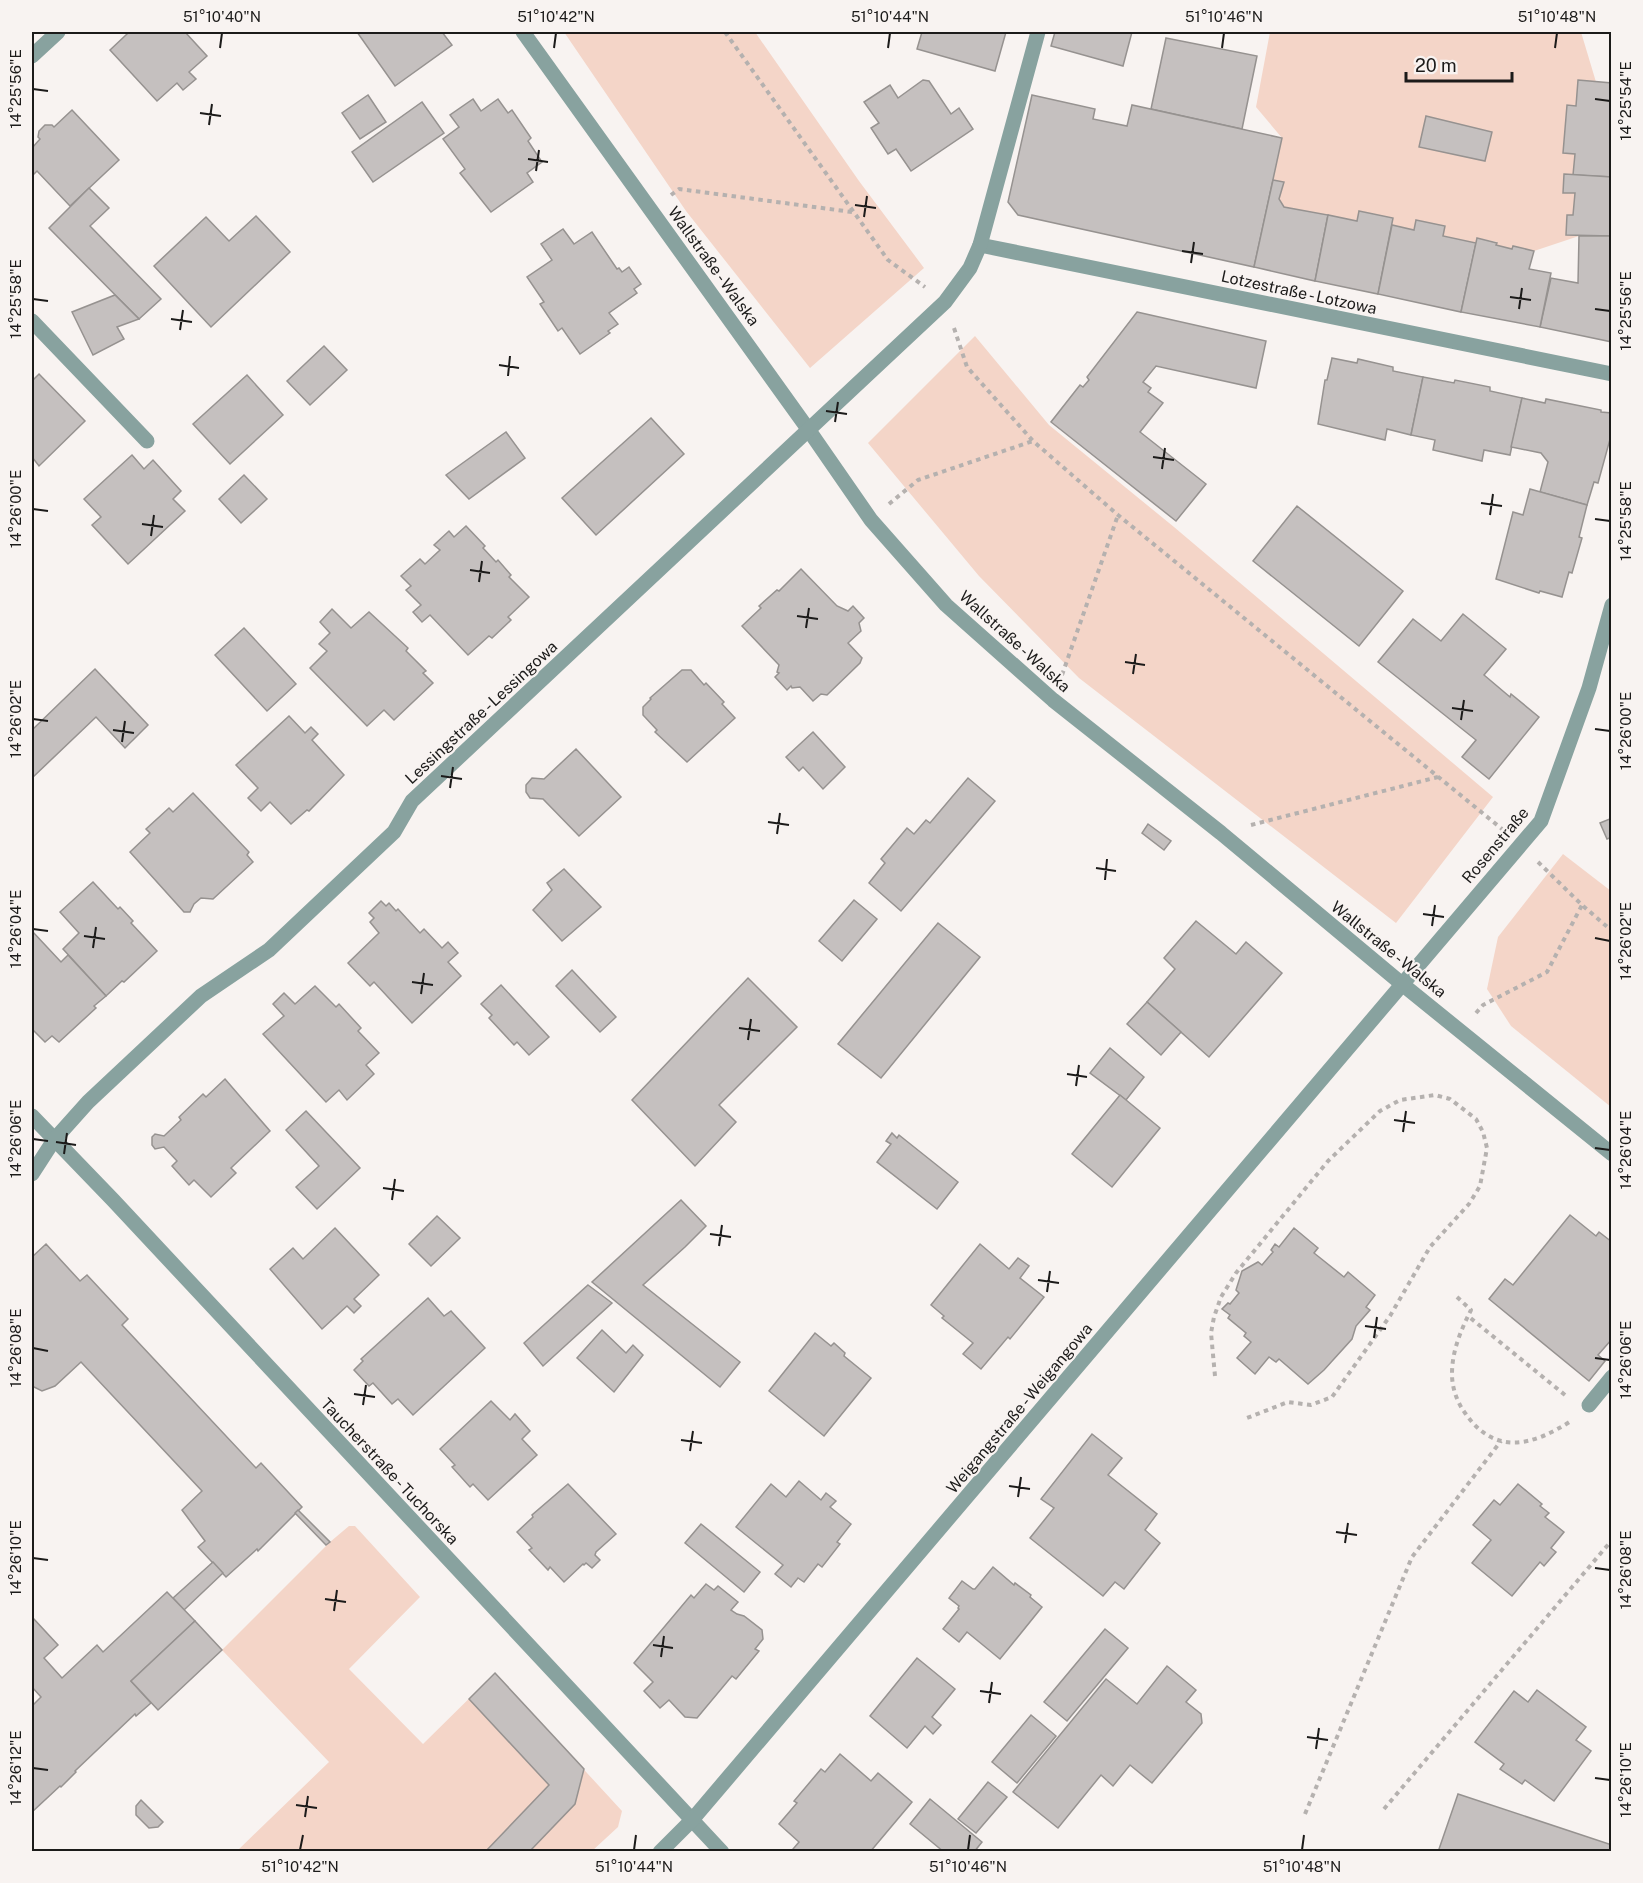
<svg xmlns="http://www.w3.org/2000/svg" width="1643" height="1883" font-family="'Public Sans',sans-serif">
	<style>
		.green { fill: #f4d5c8 }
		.building { fill: #c5c0bf; stroke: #969290; stroke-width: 1.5 }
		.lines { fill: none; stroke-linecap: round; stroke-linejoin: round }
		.path { stroke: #b5b1af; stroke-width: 4; stroke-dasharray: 4.5 4.5; stroke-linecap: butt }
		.minor { stroke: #88a29f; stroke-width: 15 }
		.ticks { fill: none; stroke: #1c1b1a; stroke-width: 2 }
		.labels { text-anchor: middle; stroke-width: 4.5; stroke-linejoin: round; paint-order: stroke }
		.street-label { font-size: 16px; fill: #1c1b1a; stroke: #f8f3f1 }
		.neatline { fill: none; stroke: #1c1b1a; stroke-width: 2 }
		.ticks-label { font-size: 15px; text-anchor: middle; fill: #1c1b1a }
	</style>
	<rect width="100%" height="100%" fill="#f8f3f1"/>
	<g class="green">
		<polygon points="564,32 755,32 859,181 924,268 810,368 686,211"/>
		<polygon points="1270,32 1581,32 1596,82 1576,106 1567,105 1563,153 1575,154 1573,175 1564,174 1563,193 1575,193 1573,215 1567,215 1566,234 1579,236 1534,251 1513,246 1512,249 1496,245 1497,242 1477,238 1476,243 1443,236 1445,226 1414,230 1392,225 1393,218 1360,211 1357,221 1284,207 1279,199 1283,182 1273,180 1282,138 1256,107"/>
		<polygon points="975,336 1049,425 1174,527 1493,797 1396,923 1079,678 979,576 868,443"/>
		<polygon points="1563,854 1611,891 1611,1107 1511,1026 1487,989 1498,937"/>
		<polygon points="349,1526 355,1526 420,1597 349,1669 423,1744 495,1673 622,1811 618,1827 592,1851 237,1851 329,1762 222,1650 330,1542"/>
	</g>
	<g class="building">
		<polygon points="125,32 185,32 207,56 189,72 196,79 183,90 177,83 157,101 110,50 127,34"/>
		<polygon points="357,32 442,32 452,45 395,86"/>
		<polygon points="922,32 1006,32 995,71 917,49"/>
		<polygon points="1055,32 1132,32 1123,66 1051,46"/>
		<polygon points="1166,38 1257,56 1242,129 1151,109"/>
		<polygon points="923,80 929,81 951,114 959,108 973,129 911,171 896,149 888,154 871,128 879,123 864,102 890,85 898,98"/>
		<polygon points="1578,80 1612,83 1612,177 1573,175 1575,154 1563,153 1567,105 1576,106"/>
		<polygon points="368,95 386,122 360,139 342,113"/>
		<polygon points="1032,95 1095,109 1093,119 1127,126 1132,105 1282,138 1254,267 1018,215 1008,202"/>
		<polygon points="473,99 481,111 498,99 508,113 512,110 531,138 528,141 542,162 527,173 533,182 491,212 460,173 465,169 443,139 459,127 450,115"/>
		<polygon points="422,102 444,133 373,182 352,152"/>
		<polygon points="72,110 119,160 70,206 37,171 32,176 32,148 40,139 38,137 39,131 45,125 52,125 54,127"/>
		<polygon points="1426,116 1492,132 1485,161 1419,147"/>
		<polygon points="1564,174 1612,177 1612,236 1566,235 1567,215 1573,215 1575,193 1563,193"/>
		<polygon points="1273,180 1284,182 1279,199 1284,207 1328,215 1315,281 1254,267"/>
		<polygon points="89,188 109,208 90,226 161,299 139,319 49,228"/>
		<polygon points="1359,211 1393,218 1378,294 1315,281 1328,215 1357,221"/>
		<polygon points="256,216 290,252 211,327 154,266 206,217 229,241"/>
		<polygon points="1416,220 1445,226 1443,236 1476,243 1461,312 1378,294 1392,225 1414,230"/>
		<polygon points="563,229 574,244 592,232 617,269 619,268 622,272 629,267 641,284 634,289 637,293 609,313 618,324 608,331 610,333 580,354 562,328 558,331 540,304 544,302 527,277 552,260 541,244"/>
		<polygon points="1579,236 1612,236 1612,342 1540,327 1551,278 1578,283"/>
		<polygon points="1477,238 1497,243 1496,245 1512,249 1513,246 1534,251 1529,269 1551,273 1540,327 1461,312"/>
		<polygon points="115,295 139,319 117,327 124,339 93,355 72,312"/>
		<polygon points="1137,312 1266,341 1256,388 1156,366 1143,382 1151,388 1148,392 1163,403 1140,432 1206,484 1176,521 1051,422 1080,385 1083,387 1089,380 1087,377"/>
		<polygon points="324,346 347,370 310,405 287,381"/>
		<polygon points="1332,358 1357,363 1358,359 1393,367 1393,371 1423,377 1411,435 1387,429 1385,440 1318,424 1325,380 1327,380"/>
		<polygon points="39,374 85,421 39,466 32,457 32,381"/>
		<polygon points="247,375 283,415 230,464 193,424"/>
		<polygon points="1423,377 1454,383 1455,380 1490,387 1490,391 1522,398 1510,455 1484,450 1482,461 1433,450 1435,440 1411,435"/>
		<polygon points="1522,398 1545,403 1546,399 1601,410 1601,412 1612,413 1612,432 1598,483 1594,482 1587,505 1540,492 1548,462 1541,453 1511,447"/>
		<polygon points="651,418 684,454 596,535 562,498"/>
		<polygon points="506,432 525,458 469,499 446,475"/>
		<polygon points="132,455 144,469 153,460 181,491 173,499 185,511 128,564 92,525 101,517 84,499"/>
		<polygon points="244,475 267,499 241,523 219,499"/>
		<polygon points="1530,489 1587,505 1579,537 1582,538 1572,573 1569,572 1562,597 1540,591 1539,593 1496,579 1513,512 1523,515"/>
		<polygon points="1297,506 1403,591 1359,646 1253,561"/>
		<polygon points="466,526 485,546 483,548 496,562 498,560 511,575 509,577 529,597 508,617 511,620 492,638 489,636 468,655 430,615 422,622 413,612 421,605 406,590 411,586 401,576 420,559 425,564 440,550 434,545 449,531 454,537"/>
		<polygon points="801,569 837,606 848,611 853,606 864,618 859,623 861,631 848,643 862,658 860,663 827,695 821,694 813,701 800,687 792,688 791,686 787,690 775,677 779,673 777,672 779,665 742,626 761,608 759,606 777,590 779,591"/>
		<polygon points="332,609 351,628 369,612 408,648 406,651 426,671 423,673 433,683 394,720 384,710 367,726 310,668 327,651 319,644 330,633 320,622"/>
		<polygon points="1463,614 1506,649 1484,675 1510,697 1511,694 1539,717 1489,779 1462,757 1476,740 1378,662 1413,619 1441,641"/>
		<polygon points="244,628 296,684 267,711 215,655"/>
		<polygon points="95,669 148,725 125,748 96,717 32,778 32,730"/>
		<polygon points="682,670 691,670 704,685 706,683 724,702 722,704 735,718 687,762 655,732 657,730 643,715 643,707 651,699 650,698"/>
		<polygon points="289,716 305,733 311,727 318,734 312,740 344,775 309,811 307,810 291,824 270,802 261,811 248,798 258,788 236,765"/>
		<polygon points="813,732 845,767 823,789 803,767 799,771 786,757"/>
		<polygon points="576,749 621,797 579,836 543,799 530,798 526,792 526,785 532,778 544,779"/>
		<polygon points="968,778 995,801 901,911 869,883 885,863 881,859 907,828 914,834 926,820 930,823"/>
		<polygon points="193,793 249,852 247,855 253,862 213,899 201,898 194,904 190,912 184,912 130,852 150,833 146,829 169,808 173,812"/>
		<polygon points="1612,818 1612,837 1607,839 1600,823"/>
		<polygon points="1148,824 1171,841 1164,850 1142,833"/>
		<polygon points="564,869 601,907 562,941 533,910 552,890 547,883"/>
		<polygon points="93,882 118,909 120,907 133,921 131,923 157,951 124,982 122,981 106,996 63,949 79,933 60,912"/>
		<polygon points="854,900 877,919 842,961 819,941"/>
		<polygon points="381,901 386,906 389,903 396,911 398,909 420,933 424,929 442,948 448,942 458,953 448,962 461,976 412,1023 374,982 370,986 348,963 379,933 370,922 374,918 369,913"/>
		<polygon points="1196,921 1236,954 1246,942 1282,973 1209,1057 1147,1002 1175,969 1164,958"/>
		<polygon points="938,923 980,957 881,1078 838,1044"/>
		<polygon points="32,931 61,962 68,955 106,996 94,1006 96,1008 59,1042 52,1036 45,1042 33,1030 32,1032"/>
		<polygon points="572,970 616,1017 600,1032 556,986"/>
		<polygon points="748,978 797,1027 719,1105 736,1122 695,1166 632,1100"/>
		<polygon points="501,985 549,1037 529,1055 517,1042 514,1045 489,1018 492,1015 481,1004"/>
		<polygon points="315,986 336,1007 339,1004 361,1028 358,1031 379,1053 366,1065 374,1074 347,1100 339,1090 326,1102 263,1034 284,1016 273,1004 284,993 295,1004"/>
		<polygon points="1147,1002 1181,1032 1161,1055 1127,1024"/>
		<polygon points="1110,1048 1144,1077 1126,1100 1090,1073"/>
		<polygon points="225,1079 270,1131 231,1168 236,1173 211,1197 194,1180 189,1185 172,1166 177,1161 164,1147 155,1149 152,1145 152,1137 155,1134 164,1136 181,1120 179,1117 203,1094 206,1097"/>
		<polygon points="1120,1095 1160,1128 1112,1187 1072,1154"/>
		<polygon points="306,1111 360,1168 317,1209 296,1187 319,1166 286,1130"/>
		<polygon points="892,1133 897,1138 899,1135 958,1182 937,1209 877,1162 891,1144 886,1141"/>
		<polygon points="681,1200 706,1226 685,1247 643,1285 740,1362 720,1387 592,1282"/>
		<polygon points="1570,1215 1596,1236 1599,1232 1612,1242 1612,1339 1598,1355 1605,1361 1589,1381 1489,1299 1505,1279 1513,1285"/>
		<polygon points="437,1216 460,1238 431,1266 409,1244"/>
		<polygon points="335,1228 379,1275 354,1299 361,1306 354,1313 347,1306 322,1329 270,1269 293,1248 303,1259"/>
		<polygon points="1294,1228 1318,1248 1314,1253 1344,1277 1348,1272 1375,1295 1366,1307 1370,1310 1356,1326 1352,1339 1324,1370 1308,1384 1279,1359 1276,1362 1269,1357 1255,1374 1237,1358 1251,1342 1244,1336 1246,1333 1228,1318 1230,1315 1222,1309 1228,1303 1230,1304 1239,1293 1236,1290 1242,1271 1258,1262 1262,1265 1273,1252 1271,1250 1275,1244 1279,1247"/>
		<polygon points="46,1244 80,1281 87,1275 128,1319 122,1325 256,1468 261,1463 302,1507 258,1551 257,1549 226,1577 198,1547 205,1541 182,1510 202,1491 81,1362 55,1386 42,1391 32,1386 32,1257"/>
		<polygon points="980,1244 1009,1269 1018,1258 1029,1266 1020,1278 1044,1297 1010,1339 1008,1337 981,1369 963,1354 973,1343 942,1318 944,1316 931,1305"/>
		<polygon points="588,1285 612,1303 543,1366 524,1343"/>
		<polygon points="428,1298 444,1316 451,1311 485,1348 413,1415 398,1399 392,1404 373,1383 369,1386 354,1370 363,1361 361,1359"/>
		<polygon points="602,1330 626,1353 633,1345 643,1355 614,1392 577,1358"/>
		<polygon points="815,1333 831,1346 834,1343 845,1353 844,1356 871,1378 824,1436 769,1391"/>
		<polygon points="491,1401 510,1420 515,1414 530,1431 522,1439 537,1455 488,1500 473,1484 470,1487 452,1467 455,1465 440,1449"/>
		<polygon points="1092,1434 1122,1458 1108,1475 1157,1514 1145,1530 1160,1543 1124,1589 1115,1582 1103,1596 1030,1538 1054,1508 1041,1499"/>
		<polygon points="799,1481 821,1500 826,1493 836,1501 830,1507 851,1524 837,1542 840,1544 822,1567 818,1564 804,1582 798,1578 791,1587 775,1574 783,1565 736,1527 771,1484 786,1497"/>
		<polygon points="568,1484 616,1534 596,1552 595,1555 600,1560 592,1568 586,1563 584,1565 583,1564 564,1582 550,1567 548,1570 529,1550 532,1548 517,1532 533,1517 532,1515"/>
		<polygon points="1518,1484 1542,1504 1540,1506 1549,1513 1545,1517 1564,1532 1551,1548 1556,1552 1544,1566 1540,1562 1512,1596 1472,1563 1491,1540 1473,1525 1494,1500 1500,1505"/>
		<polygon points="298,1510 330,1542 326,1545 295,1513"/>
		<polygon points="701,1524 760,1572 744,1592 685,1543"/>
		<polygon points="213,1562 223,1573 184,1610 173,1598"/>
		<polygon points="993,1567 1014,1585 1015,1583 1031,1595 1030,1597 1042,1607 1000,1659 967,1632 959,1642 943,1629 959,1609 958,1608 959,1606 949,1598 962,1581 973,1589 975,1589"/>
		<polygon points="706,1584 714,1590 718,1586 738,1602 731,1610 737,1614 744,1616 762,1630 763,1639 755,1649 759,1651 736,1679 732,1676 697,1718 685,1717 669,1700 660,1708 644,1691 653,1682 634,1663 691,1595 694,1598"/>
		<polygon points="167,1592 195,1621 131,1681 151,1703 136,1716 135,1714 75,1771 76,1772 61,1787 60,1786 32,1812 32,1706 41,1697 32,1687 32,1617 58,1645 44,1658 62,1678 97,1645 103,1652"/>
		<polygon points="195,1621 222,1650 158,1710 131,1681"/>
		<polygon points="1105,1629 1128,1648 1067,1721 1044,1702"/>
		<polygon points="917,1658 955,1689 932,1717 941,1725 933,1734 925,1726 907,1748 870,1716"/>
		<polygon points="1167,1666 1196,1690 1186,1702 1201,1714 1202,1723 1152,1783 1130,1765 1113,1786 1101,1775 1058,1828 1013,1792 1106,1679 1137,1704"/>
		<polygon points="495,1673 584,1769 575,1804 529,1852 485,1852 549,1785 469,1699"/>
		<polygon points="1537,1690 1586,1727 1576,1740 1591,1751 1554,1801 1525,1780 1522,1784 1500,1769 1504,1764 1475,1742 1514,1691 1528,1702"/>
		<polygon points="1031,1715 1056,1736 1017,1783 992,1762"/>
		<polygon points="840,1754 871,1781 878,1773 912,1802 870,1852 795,1852 793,1849 799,1842 779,1824 797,1803 794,1801 821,1769 825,1772"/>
		<polygon points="988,1782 1007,1797 976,1833 958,1819"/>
		<polygon points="1458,1794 1612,1845 1612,1852 1438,1852"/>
		<polygon points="930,1799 982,1842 974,1852 944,1852 910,1824"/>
		<polygon points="141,1800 163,1822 158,1827 149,1828 136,1815 136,1806"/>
	</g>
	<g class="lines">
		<g class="path">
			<polyline points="725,32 888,260 925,287"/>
			<polyline points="671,195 679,189 852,212"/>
			<polyline points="954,328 967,367 1033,441 1118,515 1502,829"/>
			<polyline points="889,504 918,480 1033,441"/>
			<polyline points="1062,675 1118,515"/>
			<polyline points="1251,825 1438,777"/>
			<polyline points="1538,862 1582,905 1612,931"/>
			<polyline points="1476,1013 1483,1005 1547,972 1582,905"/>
			<polyline points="1457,1297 1471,1310 1468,1316"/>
			<polyline points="1215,1376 1211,1333 1214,1317 1221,1297 1236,1273 1328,1161 1380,1111 1400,1100 1435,1095 1450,1099 1476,1119 1483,1132 1487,1148 1480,1186 1469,1204 1430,1247 1390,1316 1332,1397 1311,1405 1288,1402 1247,1418"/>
			<path d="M1565,1395L1468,1316C1459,1335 1452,1353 1452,1374C1452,1388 1457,1402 1465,1413C1495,1456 1532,1446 1571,1421"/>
			<polyline points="1384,1809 1612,1540"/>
			<polyline points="1305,1814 1412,1557 1501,1441"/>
		</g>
		<g class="minor">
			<polyline points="523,32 808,429 871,520 946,605 1053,700 1221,833 1402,984 1612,1154"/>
			<polyline points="32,56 58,32"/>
			<polyline points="980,245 1612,374"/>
			<polyline points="32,321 147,441"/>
			<polyline points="32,1116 113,1200 722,1852"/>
			<polyline points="32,1174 54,1140 88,1102 201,996 269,950 394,832 412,801 945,302 970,268 980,245 1038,32"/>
			<polyline points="1589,1405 1612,1377"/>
			<polyline points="660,1852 692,1820 1541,821 1589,688 1612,605"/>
		</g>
	</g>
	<path class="ticks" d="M220,48L222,33M554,48L556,33M888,48L890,33M1222,48L1224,33M1555,48L1557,33M33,89L48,91M1595,99L1610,101M200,113L221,116M209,125L212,104M528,159L548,162M536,171L539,150M855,205L876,208M864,217L867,196M1182,251L1203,254M1191,263L1194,242M1510,297L1531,300M33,299L48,301M1519,309L1522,288M1595,309L1610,311M171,319L192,322M180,330L183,310M499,365L519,368M508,376L510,356M826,411L847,414M835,422L838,402M1153,457L1174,460M1162,469L1165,448M1481,503L1502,506M33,509L48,511M1490,515L1493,494M1595,519L1610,521M142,524L163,527M151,536L154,515M470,570L490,573M479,582L482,561M797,616L818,619M806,628L809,608M1125,662L1145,665M1133,674L1136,654M1452,708L1473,711M33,719L48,721M1461,720L1464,700M1595,729L1610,731M113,730L134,733M122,742L125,721M441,776L462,779M450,788L453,767M768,822L789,825M777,834L780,813M1096,868L1116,871M1105,880L1107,859M1423,914L1444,917M1432,926L1435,905M33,929L48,931M84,936L105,939M1595,938L1610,941M93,948L96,927M412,982L433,985M421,994L424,973M739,1028L760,1031M748,1040L751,1019M1067,1074L1087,1077M1076,1086L1079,1065M1394,1120L1415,1123M1403,1132L1406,1111M33,1139L48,1141M56,1142L76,1145M1595,1148L1610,1150M64,1154L67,1133M383,1188L404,1191M392,1200L395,1179M710,1234L731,1237M719,1246L722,1225M1038,1280L1059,1283M1047,1292L1050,1271M1365,1326L1386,1329M1374,1338L1377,1317M33,1348L48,1351M1595,1358L1610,1360M354,1394L375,1397M363,1405L366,1385M681,1440L702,1443M690,1451L693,1431M1009,1486L1030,1489M1018,1497L1021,1477M1336,1532L1357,1535M1345,1543L1348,1523M33,1558L48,1560M1595,1568L1610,1570M325,1599L346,1602M334,1611L337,1590M653,1645L673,1648M661,1657L664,1636M980,1691L1001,1694M989,1703L992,1682M1307,1737L1328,1740M1316,1749L1319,1728M33,1768L48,1770M1595,1778L1610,1780M296,1805L317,1808M305,1817L308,1796M300,1850L303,1835M634,1850L636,1835M968,1850L970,1835M1302,1850L1304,1835"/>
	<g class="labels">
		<g class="street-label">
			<text transform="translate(714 266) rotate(54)" y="6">Wallstraße - Walska</text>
			<text transform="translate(1299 292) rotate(12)" y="6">Lotzestraße - Lotzowa</text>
			<text transform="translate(1015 641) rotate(42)" y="6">Wallstraße - Walska</text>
			<text transform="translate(481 712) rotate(-43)" y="6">Lessingstraße - Lessingowa</text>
			<text transform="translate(1495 845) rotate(-50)" y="6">Rosenstraße</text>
			<text transform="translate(1389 949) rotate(39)" y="6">Wallstraße - Walska</text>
			<text transform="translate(1019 1408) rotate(-50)" y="6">Weigangstraße - Weigangowa</text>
			<text transform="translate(390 1471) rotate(47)" y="6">Taucherstraße - Tuchorska</text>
		</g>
	</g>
	<rect width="1643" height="1883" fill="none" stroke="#f8f3f1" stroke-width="66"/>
	<path d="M1406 72v9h106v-9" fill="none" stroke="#1c1b1a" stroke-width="3"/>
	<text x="1415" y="72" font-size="18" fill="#1c1b1a" stroke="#f8f3f1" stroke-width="4.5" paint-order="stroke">20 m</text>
	<rect x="33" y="33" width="1577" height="1817" class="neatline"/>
	<g class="ticks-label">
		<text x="222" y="22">51°10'40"N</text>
		<text x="556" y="22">51°10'42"N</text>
		<text x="890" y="22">51°10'44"N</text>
		<text x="1224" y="22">51°10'46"N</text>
		<text x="1557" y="22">51°10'48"N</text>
		<text transform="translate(16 89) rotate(-90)" y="5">14°25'56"E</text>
		<text transform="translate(1626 101) rotate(-90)" y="5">14°25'54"E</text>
		<text transform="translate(16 299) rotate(-90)" y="5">14°25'58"E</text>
		<text transform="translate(1626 311) rotate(-90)" y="5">14°25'56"E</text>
		<text transform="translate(16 509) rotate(-90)" y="5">14°26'00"E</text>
		<text transform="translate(1626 521) rotate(-90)" y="5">14°25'58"E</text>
		<text transform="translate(16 719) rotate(-90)" y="5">14°26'02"E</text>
		<text transform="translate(1626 731) rotate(-90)" y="5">14°26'00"E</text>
		<text transform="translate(16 929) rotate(-90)" y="5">14°26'04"E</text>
		<text transform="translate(1626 941) rotate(-90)" y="5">14°26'02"E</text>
		<text transform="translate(16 1139) rotate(-90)" y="5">14°26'06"E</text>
		<text transform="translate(1626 1150) rotate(-90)" y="5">14°26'04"E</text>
		<text transform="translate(16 1348) rotate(-90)" y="5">14°26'08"E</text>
		<text transform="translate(1626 1360) rotate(-90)" y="5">14°26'06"E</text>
		<text transform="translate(16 1558) rotate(-90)" y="5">14°26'10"E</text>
		<text transform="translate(1626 1570) rotate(-90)" y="5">14°26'08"E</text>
		<text transform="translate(16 1768) rotate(-90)" y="5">14°26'12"E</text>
		<text transform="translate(1626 1780) rotate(-90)" y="5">14°26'10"E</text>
		<text x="300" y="1872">51°10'42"N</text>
		<text x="634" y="1872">51°10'44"N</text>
		<text x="968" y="1872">51°10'46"N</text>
		<text x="1302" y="1872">51°10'48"N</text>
	</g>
</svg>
